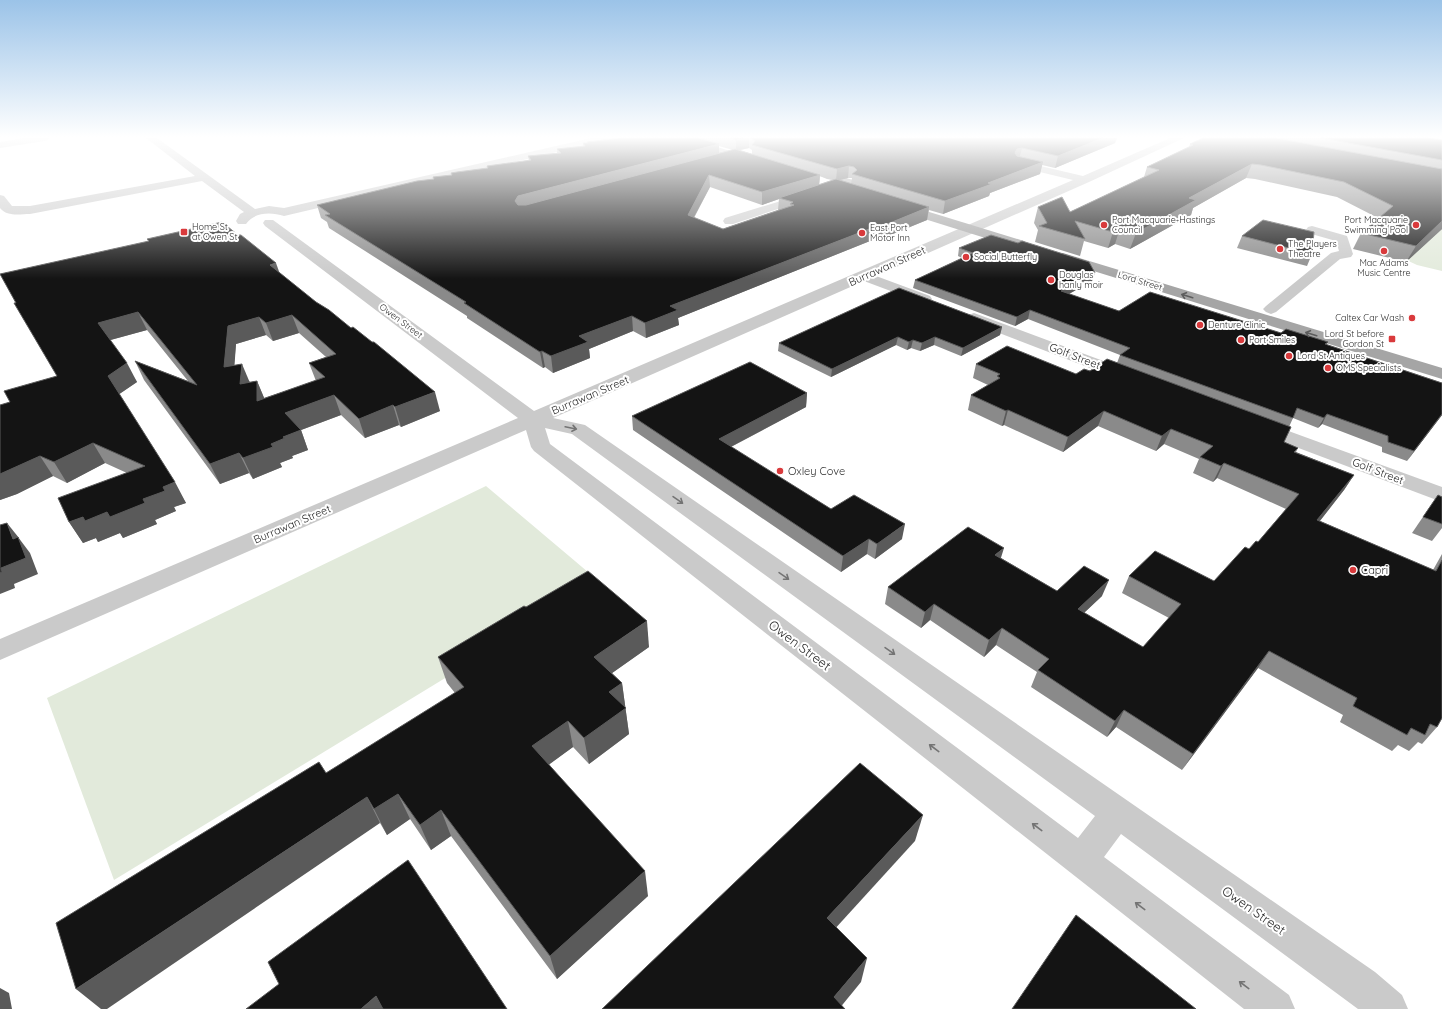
<svg xmlns="http://www.w3.org/2000/svg" width="1442" height="1009" font-family="Quicksand,sans-serif">
	<style>
		.green { fill: #e2eadb }
		.lines { fill: none; stroke-linecap: round; stroke-linejoin: round }
		.minor { fill: #cacaca; fill-rule: evenodd }
		.major { fill: #a5a5a5; fill-rule: evenodd }
		.wall { fill: #8a8a8a; fill-rule: evenodd }
		.shaded-wall { fill: #5a5a5a }
		.building { fill: #141414; stroke: #5a5a5a; fill-rule: evenodd }
		.oneway { stroke: #5d5d5d }
		.oneway2 { stroke: #747474 }
		.poi-dot { fill: #d93a3c; stroke: #fff; stroke-width: 1.5 }
		.labels { text-anchor: middle; stroke-width: 4; stroke-linejoin: round; paint-order: stroke }
		.far-poi-label { font-size: 9px; fill: #2d2d2d; stroke: #fff; text-anchor: start }
		.far-street-label { font-size: 9px; fill: #2d2d2d; stroke: #fff }
		.street-label { font-size: 11px; fill: #2d2d2d; stroke: #fff }
		.poi-label { font-size: 11px; fill: #2d2d2d; stroke: #fff; text-anchor: start }
		.near-street-label { font-size: 13px; fill: #2d2d2d; stroke: #fff }
	</style>
	<rect width="100%" height="100%" fill="#fff"/>
	<g class="green">
		<polygon points="1442,209 1442,271 1417,265 1368,242"/>
		<polygon points="486,486 601,583 114,880 47,698"/>
	</g>
	<g class="lines">
		<g class="minor">
			<polygon points="25,138 50,138 45,141 0,148 0,142"/>
			<path d="M146,138H157L255,209L269,206L284,208L591,138H609L604,141L284,216C271,212 254,212 246,224H238L236,221L240,214L244,212L202,181L30,214C20,214 7,217 0,208V195L4,196L12,206H30L195,176Z"/>
			<path d="M1170,138H1184L1089,182L876,276L930,296L932,299L930,302L925,303L920,302L864,281L553,418L585,425L1375,972L1402,995L1408,1009H1358L1121,834L1104,857L1289,995L1295,1009H1244L534,451L531,447L526,430L0,660V639L518,418L265,226L263,223L265,220H273L534,411L1073,180L1015,166L1014,164L1015,162L1019,161L1083,176ZM545,428L572,434L1095,816L1078,838L550,444Z"/>
			<polygon points="807,193 811,194 813,196 811,198 733,224 725,224 723,221 725,218"/>
			<polygon points="1312,226 1347,236 1353,254 1351,257 1340,259 1276,312 1271,314 1266,312 1263,309 1266,306 1331,253 1339,251 1336,241 1308,233 1306,230 1308,227"/>
			<polygon points="974,313 1133,372 1136,376 1133,380 1127,381 1121,380 968,321 966,318 968,315"/>
			<polygon points="1258,420 1442,487 1442,502 1251,430 1248,426 1251,422"/>
		</g>
		<g class="major">
			<polygon points="673,138 689,138 755,159 756,161 755,163 747,163 675,140"/>
			<polygon points="813,168 883,189 885,191 883,193 879,194 809,173 808,171 809,169"/>
			<polygon points="900,203 1024,241 1026,244 1024,247 1014,247 896,210 894,207 896,204"/>
			<polygon points="1063,253 1442,368 1442,379 1058,260 1056,257 1058,254"/>
		</g>
	</g>
	<g class="wall">
		<path d="M619,138H1117L1115,143L1055,168L1042,165L1040,174L990,193L989,196L943,214L929,210L927,220L878,240L875,239L678,318L679,325L646,338L633,331L589,349L590,358L553,373L545,367L543,368L467,318V316L329,228L327,222L321,218L317,205L434,179L433,177L451,175L487,169V166L529,161L528,156L557,153V149L583,146V143H587V142ZM719,146L733,150L719,153ZM749,148L752,150V154L739,150ZM820,176L827,179L833,180L819,185ZM848,178H852L851,184L839,180ZM710,187L762,205L779,199L778,210L723,229L694,218Z"/>
		<polygon points="1203,138 1430,138 1442,140 1442,229 1406,262 1353,249 1361,233 1378,218 1337,197 1255,179 1246,178 1193,208 1191,215 1130,249 1115,244 1108,248 1084,241 1080,256 1035,242 1038,230 1034,223 1038,207 1070,212 1144,177 1147,167 1189,147 1190,144"/>
		<polygon points="1242,236 1312,254 1307,266 1237,248"/>
		<path d="M147,239L279,272L440,411L401,427L399,425L365,438L341,415L301,430L308,450L292,456L293,458L280,463L282,467L253,479L249,473L220,484L144,380L135,361L188,381L147,330L110,340L137,382L119,394L186,503L174,507L176,511L155,520L157,524L123,538L120,533L98,542L96,538L83,543L69,522L127,473L105,463L67,483L53,476L17,494L0,500V405L10,402L57,376L148,241ZM299,333L326,357L309,363L316,381L264,398L257,381L250,382L234,365L236,344L266,335L273,341Z"/>
		<polygon points="959,248 1095,273 1092,281 1069,294 1119,311 1281,333 1328,342 1326,345 1442,383 1442,415 1407,461 1382,452 1382,447 1322,424 1318,428 1293,418 1289,427 1284,442 1298,448 1296,452 1354,475 1344,490 1320,521 1433,570 1442,554 1442,718 1437,727 1422,744 1418,742 1409,751 1398,745 1392,751 1340,722 1343,715 1258,668 1182,770 1116,727 1107,737 1031,687 1037,672 996,645 984,657 930,620 921,628 885,604 888,587 1001,558 1057,591 1102,596 1084,613 1143,647 1169,618 1122,593 1129,576 1214,581 1249,549 1258,542 1286,509 1217,478 1213,482 1193,473 1199,459 1164,444 1156,451 1098,426 1063,452 1004,425 1002,426 968,410 971,395 988,385 973,378 976,364 1076,374 1117,363 1120,355 1028,319 1015,326 913,288 915,280 962,258 958,256"/>
		<polygon points="1002,327 1000,335 961,356 934,345 920,351 911,348 907,350 896,345 831,377 778,351 779,343"/>
		<polygon points="807,393 806,407 731,447 831,509 902,539 875,559 867,554 841,572 633,430 632,416"/>
		<polygon points="1438,495 1442,497 1442,528 1432,541 1412,533"/>
		<polygon points="526,607 649,647 612,673 622,683 629,734 589,764 573,747 549,764 648,896 557,979 451,836 431,850 410,819 387,835 380,823 326,773 455,693 447,683 438,657"/>
	</g>
	<g class="shaded-wall">
		<polygon points="743,138 749,138 749,148 736,151 736,140"/>
		<polygon points="1103,138 1117,138 1115,143 1055,168 1058,156"/>
		<polygon points="719,144 719,155 520,209 515,201 518,196"/>
		<polygon points="1022,148 1019,160 1015,153 1017,149"/>
		<polygon points="1043,162 1040,174 990,193 989,196 943,214 945,201 988,183"/>
		<polygon points="1252,164 1246,178 1193,208 1191,215 1130,249 1136,233 1189,198"/>
		<polygon points="849,166 848,178 836,181 837,169"/>
		<polygon points="709,175 710,187 688,228 688,215"/>
		<polygon points="820,175 819,187 779,198 779,199 762,205 762,192"/>
		<polygon points="929,207 927,220 878,240 880,227"/>
		<polygon points="1442,221 1442,229 1406,262 1416,246"/>
		<polygon points="877,226 875,239 678,318 679,325 646,338 645,323 670,306"/>
		<polygon points="1120,228 1115,244 1108,248 1113,232"/>
		<polygon points="276,263 282,280 270,265"/>
		<polygon points="1095,273 1092,281 1058,300 1061,291"/>
		<polygon points="1030,310 1028,319 1015,326 1017,317"/>
		<polygon points="138,312 147,330 107,341 98,323"/>
		<polygon points="292,315 299,333 273,341 266,323"/>
		<polygon points="632,316 633,331 589,349 590,358 553,373 551,356 579,336"/>
		<polygon points="259,317 266,335 236,344 233,386 224,367 228,326"/>
		<polygon points="1002,327 1000,335 961,356 963,348"/>
		<polygon points="898,337 896,345 831,377 832,369"/>
		<polygon points="935,337 934,345 920,351 922,343"/>
		<polygon points="913,340 911,348 907,350 909,342"/>
		<polygon points="542,351 545,367 543,368 540,352"/>
		<polygon points="127,363 137,382 118,395 108,376"/>
		<polygon points="242,364 250,383 240,384"/>
		<polygon points="257,381 265,400 257,401"/>
		<polygon points="435,392 440,411 401,427 395,407"/>
		<polygon points="807,393 806,407 719,453 719,439"/>
		<polygon points="334,395 341,415 293,433 285,413"/>
		<polygon points="393,405 399,425 365,438 359,419"/>
		<polygon points="1008,410 1004,425 1002,426 1006,411"/>
		<polygon points="1104,411 1098,426 1063,452 1068,437"/>
		<polygon points="1327,414 1322,424 1318,428 1324,418"/>
		<polygon points="1442,414 1442,415 1407,461 1414,451"/>
		<polygon points="1171,429 1164,444 1156,451 1162,436"/>
		<polygon points="301,430 308,450 292,456 293,458 280,463 282,467 253,479 243,458 283,437"/>
		<polygon points="93,443 105,463 67,483 54,462"/>
		<polygon points="239,453 249,473 220,484 210,464"/>
		<polygon points="40,456 53,476 17,494 0,500 0,474"/>
		<polygon points="1224,463 1217,478 1213,482 1221,466"/>
		<polygon points="1354,475 1344,490 1308,536 1317,520"/>
		<polygon points="175,482 186,503 174,507 176,511 155,520 157,524 123,538 120,533 98,542 96,538 83,543 69,522 83,517 143,499 163,487"/>
		<polygon points="7,523 19,538 13,539"/>
		<polygon points="905,524 902,539 875,559 877,544"/>
		<polygon points="18,537 30,553 38,574 14,584 15,588 0,594 0,573 1,568"/>
		<polygon points="869,539 867,554 841,572 843,556"/>
		<polygon points="1004,548 999,564 995,555"/>
		<polygon points="1109,580 1102,596 1071,625 1078,609"/>
		<polygon points="934,604 930,620 921,628 925,612"/>
		<polygon points="647,621 649,647 598,683 594,657"/>
		<polygon points="1002,628 996,645 984,657 989,640"/>
		<polygon points="1269,651 1258,668 1182,770 1193,754"/>
		<polygon points="622,683 629,734 589,764 584,738 609,692"/>
		<polygon points="1124,710 1116,727 1107,737 1115,721"/>
		<polygon points="568,721 573,747 539,772 532,746"/>
		<polygon points="398,794 410,819 387,835 374,809"/>
		<polygon points="367,797 380,823 107,1009 101,1009 76,989"/>
		<polygon points="441,810 451,836 431,850 420,825"/>
		<polygon points="923,815 915,841 822,943 827,918"/>
		<polygon points="645,871 648,896 557,979 550,956"/>
		<polygon points="867,958 861,982 839,1009 834,997"/>
		<polygon points="0,988 9,993 12,1009 0,1009"/>
		<polygon points="376,996 385,1009 361,1009"/>
	</g>
	<g class="building">
		<polygon points="619,138 699,138 719,144 518,196 515,201 518,205 526,205 735,149 820,175 762,192 709,175 688,215 723,229 794,205 790,204 793,202 779,198 836,179 929,207 880,227 877,226 670,306 678,310 645,323 632,316 579,336 588,342 551,356 542,351 540,352 464,303 466,302 325,215 330,214 317,205 417,181 434,179 433,177 452,175 451,173 457,172 488,168 487,166 531,160 528,156 561,153 557,149 585,146 583,143 588,143 587,142"/>
		<polygon points="731,138 743,138 736,140"/>
		<polygon points="751,138 1103,138 1058,156 1022,148 1017,149 1015,153 1017,156 1043,162 988,183 992,184 945,201 852,174 857,170 854,167 849,166 837,169 752,145 755,141"/>
		<polygon points="1203,138 1276,138 1442,169 1442,221 1416,246 1361,233 1393,206 1344,182 1261,165 1252,164 1189,198 1196,200 1136,233 1120,228 1113,232 1075,221 1085,239 1039,226 1047,223 1038,207 1062,197 1070,212 1159,170 1147,167 1193,145 1190,144"/>
		<polygon points="1321,138 1430,138 1442,140 1442,160"/>
		<polygon points="1263,220 1314,232 1312,254 1242,236"/>
		<path d="M222,222L238,235H241L276,263L270,265L316,302L329,310L351,328L353,327L372,342H374L435,392L395,407L393,405L359,419L334,395L285,413L301,430L283,437L285,438L271,444L273,447L243,458L239,453L210,464L135,361L197,385L138,312L98,323L127,363L108,376L175,482L163,487L165,491L143,499L145,503L110,517L107,512L85,521L83,517L69,522L58,498L145,466L93,443L54,462L40,456L0,474V405L10,402L4,391L57,376L14,303H16L0,274L149,241L147,239ZM292,315L336,354L309,363L325,377L257,401V381L240,384L242,364L224,367L228,326L259,317L266,323Z"/>
		<polygon points="991,235 1018,243 1022,241 1089,262 1095,273 1061,291 1119,311 1150,292 1281,333 1286,329 1328,342 1325,344 1442,383 1442,414 1414,451 1388,442 1388,436 1327,414 1324,418 1297,408 1293,418 1120,355 1130,348 1030,310 1017,317 915,280 973,253 959,248"/>
		<polygon points="899,288 1002,327 963,348 935,337 922,343 913,340 909,342 898,337 832,369 779,343"/>
		<polygon points="1007,346 1076,374 1084,369 1090,371 1107,359 1291,427 1284,442 1298,448 1294,452 1354,475 1317,520 1436,571 1442,560 1442,718 1437,727 1430,724 1425,735 1411,728 1407,735 1353,706 1357,698 1269,651 1193,754 1124,710 1115,721 1038,670 1049,659 1002,628 989,640 934,604 925,612 888,587 968,527 1004,548 995,555 1057,591 1084,566 1109,580 1078,609 1143,647 1181,604 1129,576 1155,551 1214,581 1245,547 1249,549 1256,541 1258,542 1299,494 1224,463 1221,466 1200,457 1213,446 1171,429 1162,436 1104,411 1068,437 1008,410 1006,411 971,395 1000,378 997,376 1000,374 976,364"/>
		<polygon points="750,362 807,393 719,439 831,509 854,495 905,524 877,544 869,539 843,556 632,416"/>
		<polygon points="1438,495 1442,497 1442,524 1423,517"/>
		<polygon points="7,523 13,539 18,537 26,558 1,568 2,572 0,573 0,525"/>
		<polygon points="588,571 647,621 594,657 622,683 609,692 626,708 584,738 568,721 532,746 645,871 550,956 441,810 420,825 398,794 374,809 367,797 76,989 56,923 319,762 326,773 464,687 438,657 524,606 526,607"/>
		<polygon points="860,763 923,815 827,918 867,958 834,997 845,1009 602,1009"/>
		<polygon points="408,860 507,1009 383,1009 376,996 361,1009 246,1009 279,984 268,962"/>
		<polygon points="1076,915 1196,1009 1012,1009"/>
	</g>
	<defs><path id="oneway-shaft" d="M-6 0H5M1.5-3L5.5 0L1.5 3" fill="none" stroke-width="1.6" stroke-linecap="round" stroke-linejoin="round"/></defs>
	<g class="oneway">
		<use href="#oneway-shaft" transform="translate(1187 296) rotate(-163)"/>
		<use href="#oneway-shaft" transform="translate(1311 334) rotate(-163)"/>
	</g>
	<g class="oneway2">
		<use href="#oneway-shaft" transform="translate(571 428) rotate(12)"/>
		<use href="#oneway-shaft" transform="translate(678 500) rotate(35)"/>
		<use href="#oneway-shaft" transform="translate(784 576) rotate(35)"/>
		<use href="#oneway-shaft" transform="translate(890 651) rotate(35)"/>
		<use href="#oneway-shaft" transform="translate(934 748) rotate(-143)"/>
		<use href="#oneway-shaft" transform="translate(1037 827) rotate(-143)"/>
		<use href="#oneway-shaft" transform="translate(1140 906) rotate(-143)"/>
		<use href="#oneway-shaft" transform="translate(1244 985) rotate(-143)"/>
	</g>
	<linearGradient id="sky" x2="0" y2="1"><stop stop-color="#9bc3e8"/><stop offset="0.49" stop-color="#fff"/><stop offset="1" stop-color="#fff" stop-opacity="0"/></linearGradient>
	<rect width="1442" height="279" fill="url(#sky)"/>
	<g class="poi-dot">
		<circle cx="1104" cy="225" r="4"/>
		<circle cx="1416" cy="225" r="4"/>
		<rect x="180" y="228" width="8" height="8" rx="2"/>
		<circle cx="862" cy="233" r="4"/>
		<circle cx="1280" cy="249" r="4"/>
		<circle cx="1384" cy="251" r="4"/>
		<circle cx="966" cy="257" r="4"/>
		<circle cx="1051" cy="280" r="4"/>
		<circle cx="1412" cy="318" r="4"/>
		<circle cx="1200" cy="325" r="4"/>
		<rect x="1388" y="335" width="8" height="8" rx="2"/>
		<circle cx="1241" cy="340" r="4"/>
		<circle cx="1289" cy="356" r="4"/>
		<circle cx="1328" cy="368" r="4"/>
		<circle cx="780" cy="471" r="4"/>
		<circle cx="1353" cy="570" r="4"/>
	</g>
	<g class="labels">
		<g class="far-poi-label">
			<text x="1112" y="223">Port Macquarie-Hastings<tspan x="1112" dy="10">Council</tspan></text>
			<text x="1408" y="223" text-anchor="end">Port Macquarie<tspan x="1408" dy="10">Swimming Pool</tspan></text>
			<text x="192" y="230">Home St<tspan x="192" dy="10">at Owen St</tspan></text>
			<text x="870" y="231">East Port<tspan x="870" dy="10">Motor Inn</tspan></text>
			<text x="1288" y="247">The Players<tspan x="1288" dy="10">Theatre</tspan></text>
			<text x="974" y="260">Social Butterfly</text>
			<text x="1384" y="266" text-anchor="middle">Mac Adams<tspan x="1384" dy="10">Music Centre</tspan></text>
			<text x="1059" y="278">Douglas<tspan x="1059" dy="10">hanly moir</tspan></text>
			<text x="1404" y="321" text-anchor="end">Caltex Car Wash</text>
			<text x="1208" y="328">Denture Clinic</text>
			<text x="1384" y="337" text-anchor="end">Lord St before<tspan x="1384" dy="10">Gordon St</tspan></text>
			<text x="1249" y="343">Port Smiles</text>
			<text x="1297" y="359">Lord St Antiques</text>
			<text x="1336" y="371">OMS Specialists</text>
		</g>
		<g class="far-street-label">
			<text transform="translate(1140 281) rotate(17)" y="3">Lord Street</text>
			<text transform="translate(401 321) rotate(37)" y="3">Owen Street</text>
		</g>
		<g class="street-label">
			<text transform="translate(887 266) rotate(-24)" y="4">Burrawan Street</text>
			<text transform="translate(1075 356) rotate(21)" y="4">Golf Street</text>
			<text transform="translate(590 395) rotate(-23)" y="4">Burrawan Street</text>
			<text transform="translate(1378 471) rotate(21)" y="4">Golf Street</text>
			<text transform="translate(292 524) rotate(-23)" y="4">Burrawan Street</text>
		</g>
		<g class="poi-label">
			<text x="788" y="475">Oxley Cove</text>
			<text x="1361" y="574">Capri</text>
		</g>
		<g class="near-street-label">
			<text transform="translate(800 645) rotate(37)" y="5">Owen Street</text>
			<text transform="translate(1254 910) rotate(35)" y="5">Owen Street</text>
		</g>
	</g>
</svg>
